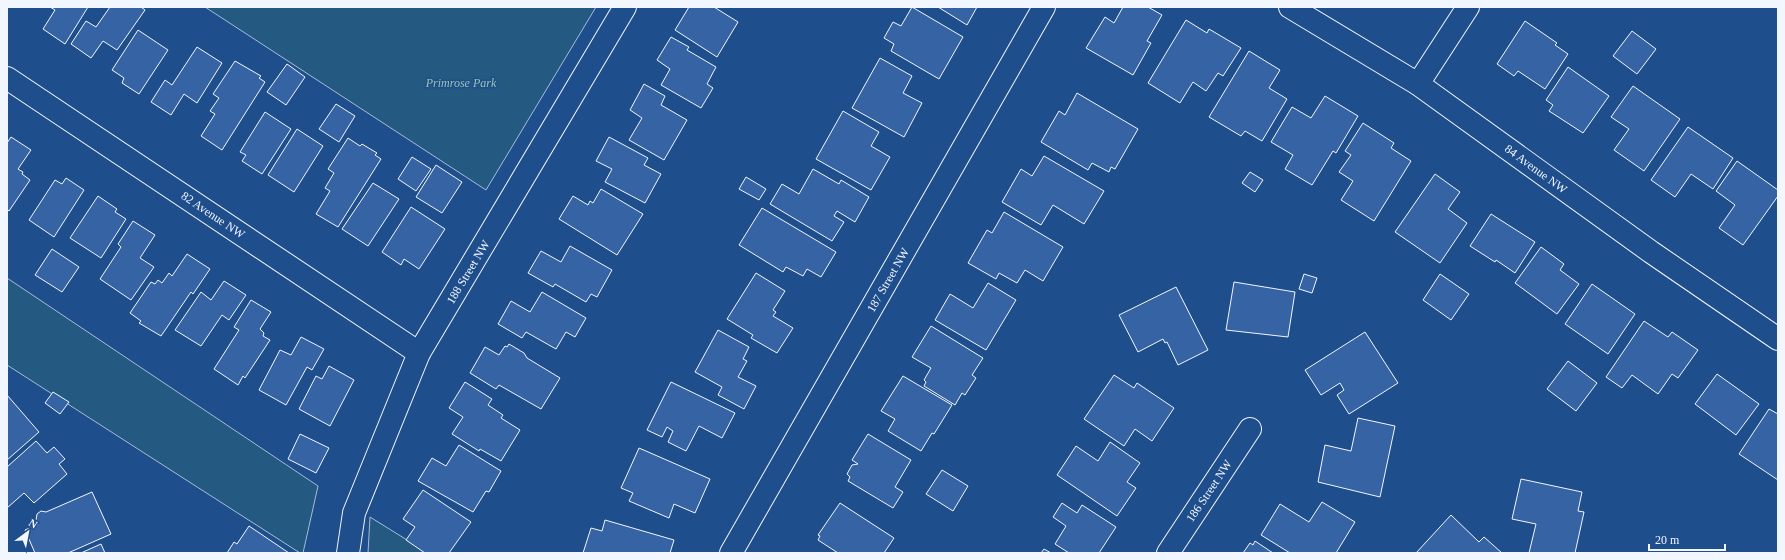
<svg xmlns="http://www.w3.org/2000/svg" width="1785" height="560" font-family="Georgia,serif">
	<style>
		.green { fill: #245a82; stroke: #a8bbd7 }
		.building { fill: #3563a3; stroke: #f2f6ff }
		.lines { fill: none; stroke-linecap: round; stroke-linejoin: round }
		.minor-casing { stroke: #f2f6ff; stroke-width: 24 }
		.tertiary-casing { stroke: #f2f6ff; stroke-width: 24 }
		.minor { stroke: #1f4e8c; stroke-width: 22 }
		.tertiary { stroke: #1f4e8c; stroke-width: 22 }
		.labels { text-anchor: middle; stroke-width: 3; stroke-linejoin: round; paint-order: stroke }
		.park-label { font-size: 12px; font-style: italic; fill: #97c8a6; stroke: #1f4e8c }
		.street-label { font-size: 12px; fill: #f2f6ff; stroke: #1f4e8c }
	</style>
	<rect width="100%" height="100%" fill="#1f4e8c"/>
	<g class="green">
		<polygon points="205,7 596,7 486,190"/>
		<polygon points="7,278 318,486 303,553 300,553 7,365"/>
		<polygon points="370,517 428,553 368,553"/>
	</g>
	<g class="building">
		<polygon points="50,7 88,7 65,44 43,29 55,10"/>
		<polygon points="110,7 141,7 145,10 117,50 103,41 91,58 71,44 86,21 96,27"/>
		<polygon points="689,7 714,7 738,22 717,57 675,30"/>
		<polygon points="912,7 963,37 939,79 891,51 894,44 884,38 893,22 901,26"/>
		<polygon points="938,7 977,7 967,25"/>
		<polygon points="1123,7 1148,7 1162,15 1147,41 1151,43 1133,75 1086,48 1105,17 1114,23"/>
		<polygon points="1186,20 1207,33 1209,29 1241,48 1223,76 1218,73 1206,91 1193,82 1180,103 1148,83"/>
		<polygon points="1525,21 1557,43 1555,45 1568,54 1545,89 1518,71 1514,76 1497,64"/>
		<polygon points="138,30 168,50 139,94 122,83 124,78 112,70"/>
		<polygon points="1632,31 1656,49 1637,74 1613,56"/>
		<polygon points="671,37 689,47 687,50 716,67 707,84 713,88 701,108 661,85 670,69 657,60"/>
		<polygon points="197,47 222,63 197,103 184,94 171,115 151,102 165,80 172,85"/>
		<polygon points="1249,51 1280,70 1269,88 1287,99 1262,141 1245,131 1241,136 1209,117"/>
		<polygon points="880,58 912,76 903,93 922,103 904,137 852,108"/>
		<polygon points="235,61 261,76 259,78 265,82 222,150 201,136 215,114 210,111 219,98 213,94"/>
		<polygon points="287,64 305,77 286,105 267,92"/>
		<polygon points="1568,67 1609,96 1583,133 1549,111 1553,105 1546,100"/>
		<polygon points="644,84 665,96 661,105 687,120 664,160 629,140 642,118 630,110"/>
		<polygon points="1633,86 1680,119 1644,171 1614,150 1629,129 1611,117"/>
		<polygon points="1077,93 1138,129 1115,169 1111,167 1109,172 1092,163 1088,170 1041,142 1059,111 1065,115"/>
		<polygon points="1325,96 1358,116 1336,153 1333,151 1312,185 1285,169 1293,155 1271,142 1292,107 1311,118"/>
		<polygon points="336,104 355,116 339,142 319,129"/>
		<polygon points="843,111 879,132 871,146 890,157 871,190 816,159"/>
		<polygon points="265,112 291,129 262,174 242,161 246,155 240,152"/>
		<polygon points="1363,123 1394,143 1391,148 1411,161 1374,221 1341,200 1353,181 1339,172 1351,155 1345,151"/>
		<polygon points="1688,127 1733,158 1713,189 1691,174 1675,197 1651,180"/>
		<polygon points="297,129 323,146 294,192 268,175"/>
		<polygon points="11,137 31,150 18,169 23,172 22,174 30,180 9,211 7,209 7,143"/>
		<polygon points="609,137 648,158 644,165 661,174 645,203 605,182 612,169 596,161"/>
		<polygon points="348,138 360,146 362,144 377,153 375,155 381,159 338,227 316,214 330,191 325,188 334,173 328,169"/>
		<polygon points="1044,156 1104,191 1084,224 1053,205 1041,225 1002,202 1021,169 1032,176"/>
		<polygon points="412,157 431,169 416,191 398,179"/>
		<polygon points="1737,161 1778,190 1778,196 1743,245 1719,228 1735,205 1716,191"/>
		<polygon points="436,165 462,182 442,213 416,197"/>
		<polygon points="813,169 839,184 841,180 869,197 855,222 837,211 834,216 844,222 832,241 770,204 782,184 799,194"/>
		<polygon points="1250,172 1263,180 1255,192 1242,183"/>
		<polygon points="1435,174 1460,192 1448,209 1467,223 1440,263 1395,232"/>
		<polygon points="746,177 766,189 759,200 739,189"/>
		<polygon points="66,178 84,190 54,237 29,220 55,180 62,184"/>
		<polygon points="373,183 399,199 368,246 342,229"/>
		<polygon points="601,189 643,214 617,255 559,219 573,196 588,205 590,201 593,203"/>
		<polygon points="98,196 117,209 115,212 126,219 101,258 70,238"/>
		<polygon points="411,207 445,229 419,269 404,259 401,265 382,252"/>
		<polygon points="762,208 836,252 821,277 807,269 803,276 786,267 783,272 739,245"/>
		<polygon points="1004,212 1063,247 1043,281 1025,270 1017,283 999,273 996,279 968,263 987,230 992,233"/>
		<polygon points="1491,214 1535,242 1515,273 1496,260 1495,262 1470,246"/>
		<polygon points="133,221 155,235 140,258 154,267 131,300 100,279 121,247 118,244"/>
		<polygon points="570,246 612,270 597,297 591,294 586,302 555,284 553,287 528,273 541,251 561,262"/>
		<polygon points="1541,247 1564,264 1560,270 1579,284 1557,314 1515,283"/>
		<polygon points="52,249 79,267 62,292 35,275"/>
		<polygon points="187,254 210,269 193,294 191,292 161,336 139,323 141,321 130,313 151,282 155,284 158,280 162,283 169,273 172,276"/>
		<polygon points="756,273 785,291 773,310 776,312 773,316 793,328 777,353 751,338 753,335 727,319"/>
		<polygon points="1304,274 1317,278 1312,293 1299,289"/>
		<polygon points="1440,274 1469,294 1451,320 1423,300"/>
		<polygon points="224,281 246,295 229,320 222,315 201,346 175,330 201,292 211,300"/>
		<polygon points="1234,282 1295,292 1288,337 1226,330"/>
		<polygon points="988,283 1016,300 986,350 935,320 950,294 973,308"/>
		<polygon points="1592,284 1635,314 1608,354 1565,324"/>
		<polygon points="1176,287 1208,350 1178,365 1167,342 1165,343 1163,339 1138,352 1119,315"/>
		<polygon points="542,292 586,318 575,337 566,332 556,349 526,332 522,338 498,324 511,301 530,312"/>
		<polygon points="251,300 271,312 260,329 264,333 263,336 270,340 245,378 243,376 238,385 214,369 239,330 234,327"/>
		<polygon points="1644,321 1668,337 1672,332 1698,350 1678,378 1672,374 1658,394 1632,375 1622,388 1606,377"/>
		<polygon points="931,326 983,358 972,375 976,378 965,395 962,393 955,405 924,386 926,382 924,380 931,368 912,357"/>
		<polygon points="718,330 749,347 743,359 747,361 738,377 756,386 744,409 718,395 722,387 695,372"/>
		<polygon points="1365,332 1398,383 1349,414 1337,395 1344,390 1340,383 1321,395 1305,370"/>
		<polygon points="301,337 324,349 312,370 307,367 286,405 259,390 280,350 291,355"/>
		<polygon points="509,344 524,353 527,358 560,378 541,409 499,385 496,389 470,373 485,347 499,355 505,346 507,347"/>
		<polygon points="1568,361 1597,383 1576,411 1547,389"/>
		<polygon points="329,366 354,380 330,426 299,409 316,376 322,379"/>
		<polygon points="1717,374 1759,404 1736,435 1695,404"/>
		<polygon points="1114,375 1134,388 1137,383 1174,408 1152,441 1135,429 1124,446 1084,419"/>
		<polygon points="903,376 952,405 934,434 932,433 921,451 888,431 895,419 881,411"/>
		<polygon points="465,382 492,399 488,405 503,415 501,418 520,430 501,461 480,449 479,451 452,434 463,417 449,408"/>
		<polygon points="671,382 735,413 722,438 699,426 686,451 668,442 673,431 667,427 662,437 647,430"/>
		<polygon points="53,392 69,402 60,414 45,403"/>
		<polygon points="7,395 39,432 7,460"/>
		<polygon points="1769,409 1778,414 1778,480 1739,454"/>
		<polygon points="1358,418 1395,426 1380,497 1318,482 1325,445 1351,451"/>
		<polygon points="300,434 329,448 316,473 288,459"/>
		<polygon points="868,434 911,460 895,487 903,492 893,508 848,481 850,477 847,474 852,465 858,464 852,460"/>
		<polygon points="36,441 47,453 54,447 65,459 59,464 67,474 34,503 24,493 7,508 7,467"/>
		<polygon points="1110,442 1140,463 1127,482 1136,488 1117,516 1057,475 1076,446 1098,461"/>
		<polygon points="459,445 501,471 489,492 486,491 473,512 418,481 432,458 446,466"/>
		<polygon points="639,448 710,479 695,513 674,504 669,518 629,501 633,493 621,488"/>
		<polygon points="942,470 968,486 953,511 926,494"/>
		<polygon points="1521,479 1582,492 1578,511 1584,512 1575,553 1529,553 1536,524 1512,519"/>
		<polygon points="423,490 471,522 449,553 425,553 406,540 415,527 403,519"/>
		<polygon points="92,492 111,534 68,553 35,553 25,530 39,524 36,520 37,514 41,511 46,512"/>
		<polygon points="1322,502 1355,522 1336,553 1290,553 1261,535 1280,504 1309,522"/>
		<polygon points="840,503 894,538 884,553 838,553 818,540 820,536 818,535"/>
		<polygon points="1062,503 1077,513 1082,505 1116,527 1099,553 1069,553 1055,544 1066,526 1053,517"/>
		<polygon points="1451,515 1479,542 1484,537 1502,553 1416,553"/>
		<polygon points="605,520 674,540 670,553 583,553 591,528 602,531"/>
		<polygon points="249,526 289,553 227,553 234,542 237,544"/>
		<polygon points="1255,541 1273,553 1243,553 1250,543 1253,545"/>
		<polygon points="101,544 105,553 81,553"/>
		<polygon points="1044,549 1051,553 1041,553"/>
	</g>
	<g class="lines">
		<g class="minor-casing">
			<g id="minor">
				<polyline points="7,78 419,353"/>
				<polyline points="1418,84 1468,7"/>
				<polyline points="348,553 354,513 419,353 625,7"/>
				<polyline points="731,553 1044,7"/>
				<polyline points="1168,553 1250,429"/>
			</g>
		</g>
		<g class="tertiary-casing">
			<polyline id="tertiary" points="1290,7 1418,84 1651,252 1778,339"/>
		</g>
		<use href="#minor" class="minor"/>
		<use href="#tertiary" class="tertiary"/>
	</g>
	<g class="labels">
		<g class="park-label">
			<text x="461" y="87">Primrose Park</text>
		</g>
		<g class="street-label">
			<text transform="translate(1536 169) rotate(36)" y="4">84 Avenue NW</text>
			<text transform="translate(213 215) rotate(34)" y="4">82 Avenue NW</text>
			<text transform="translate(468 272) rotate(-59)" y="4">188 Street NW</text>
			<text transform="translate(888 280) rotate(-60)" y="4">187 Street NW</text>
			<text transform="translate(1209 491) rotate(-56)" y="4">186 Street NW</text>
		</g>
	</g>
	<rect width="1785" height="560" fill="none" stroke="#f2f6ff" stroke-width="16"/>
	<g transform="translate(28 532) rotate(32)" stroke="#1f4e8c" stroke-width="3" paint-order="stroke">
	<path d="M0-3L7 15L0 10L-7 15Z" fill="#f2f6ff"/>
	<text y="-6" font-size="11" font-weight="bold" text-anchor="middle" fill="#f2f6ff">N</text>
	</g>
	<path d="M1649 544v6h76v-6" fill="none" stroke="#f2f6ff" stroke-width="2"/>
	<text x="1655" y="544" font-size="12" fill="#f2f6ff" stroke="#1f4e8c" stroke-width="3" paint-order="stroke">20 m</text>
</svg>
